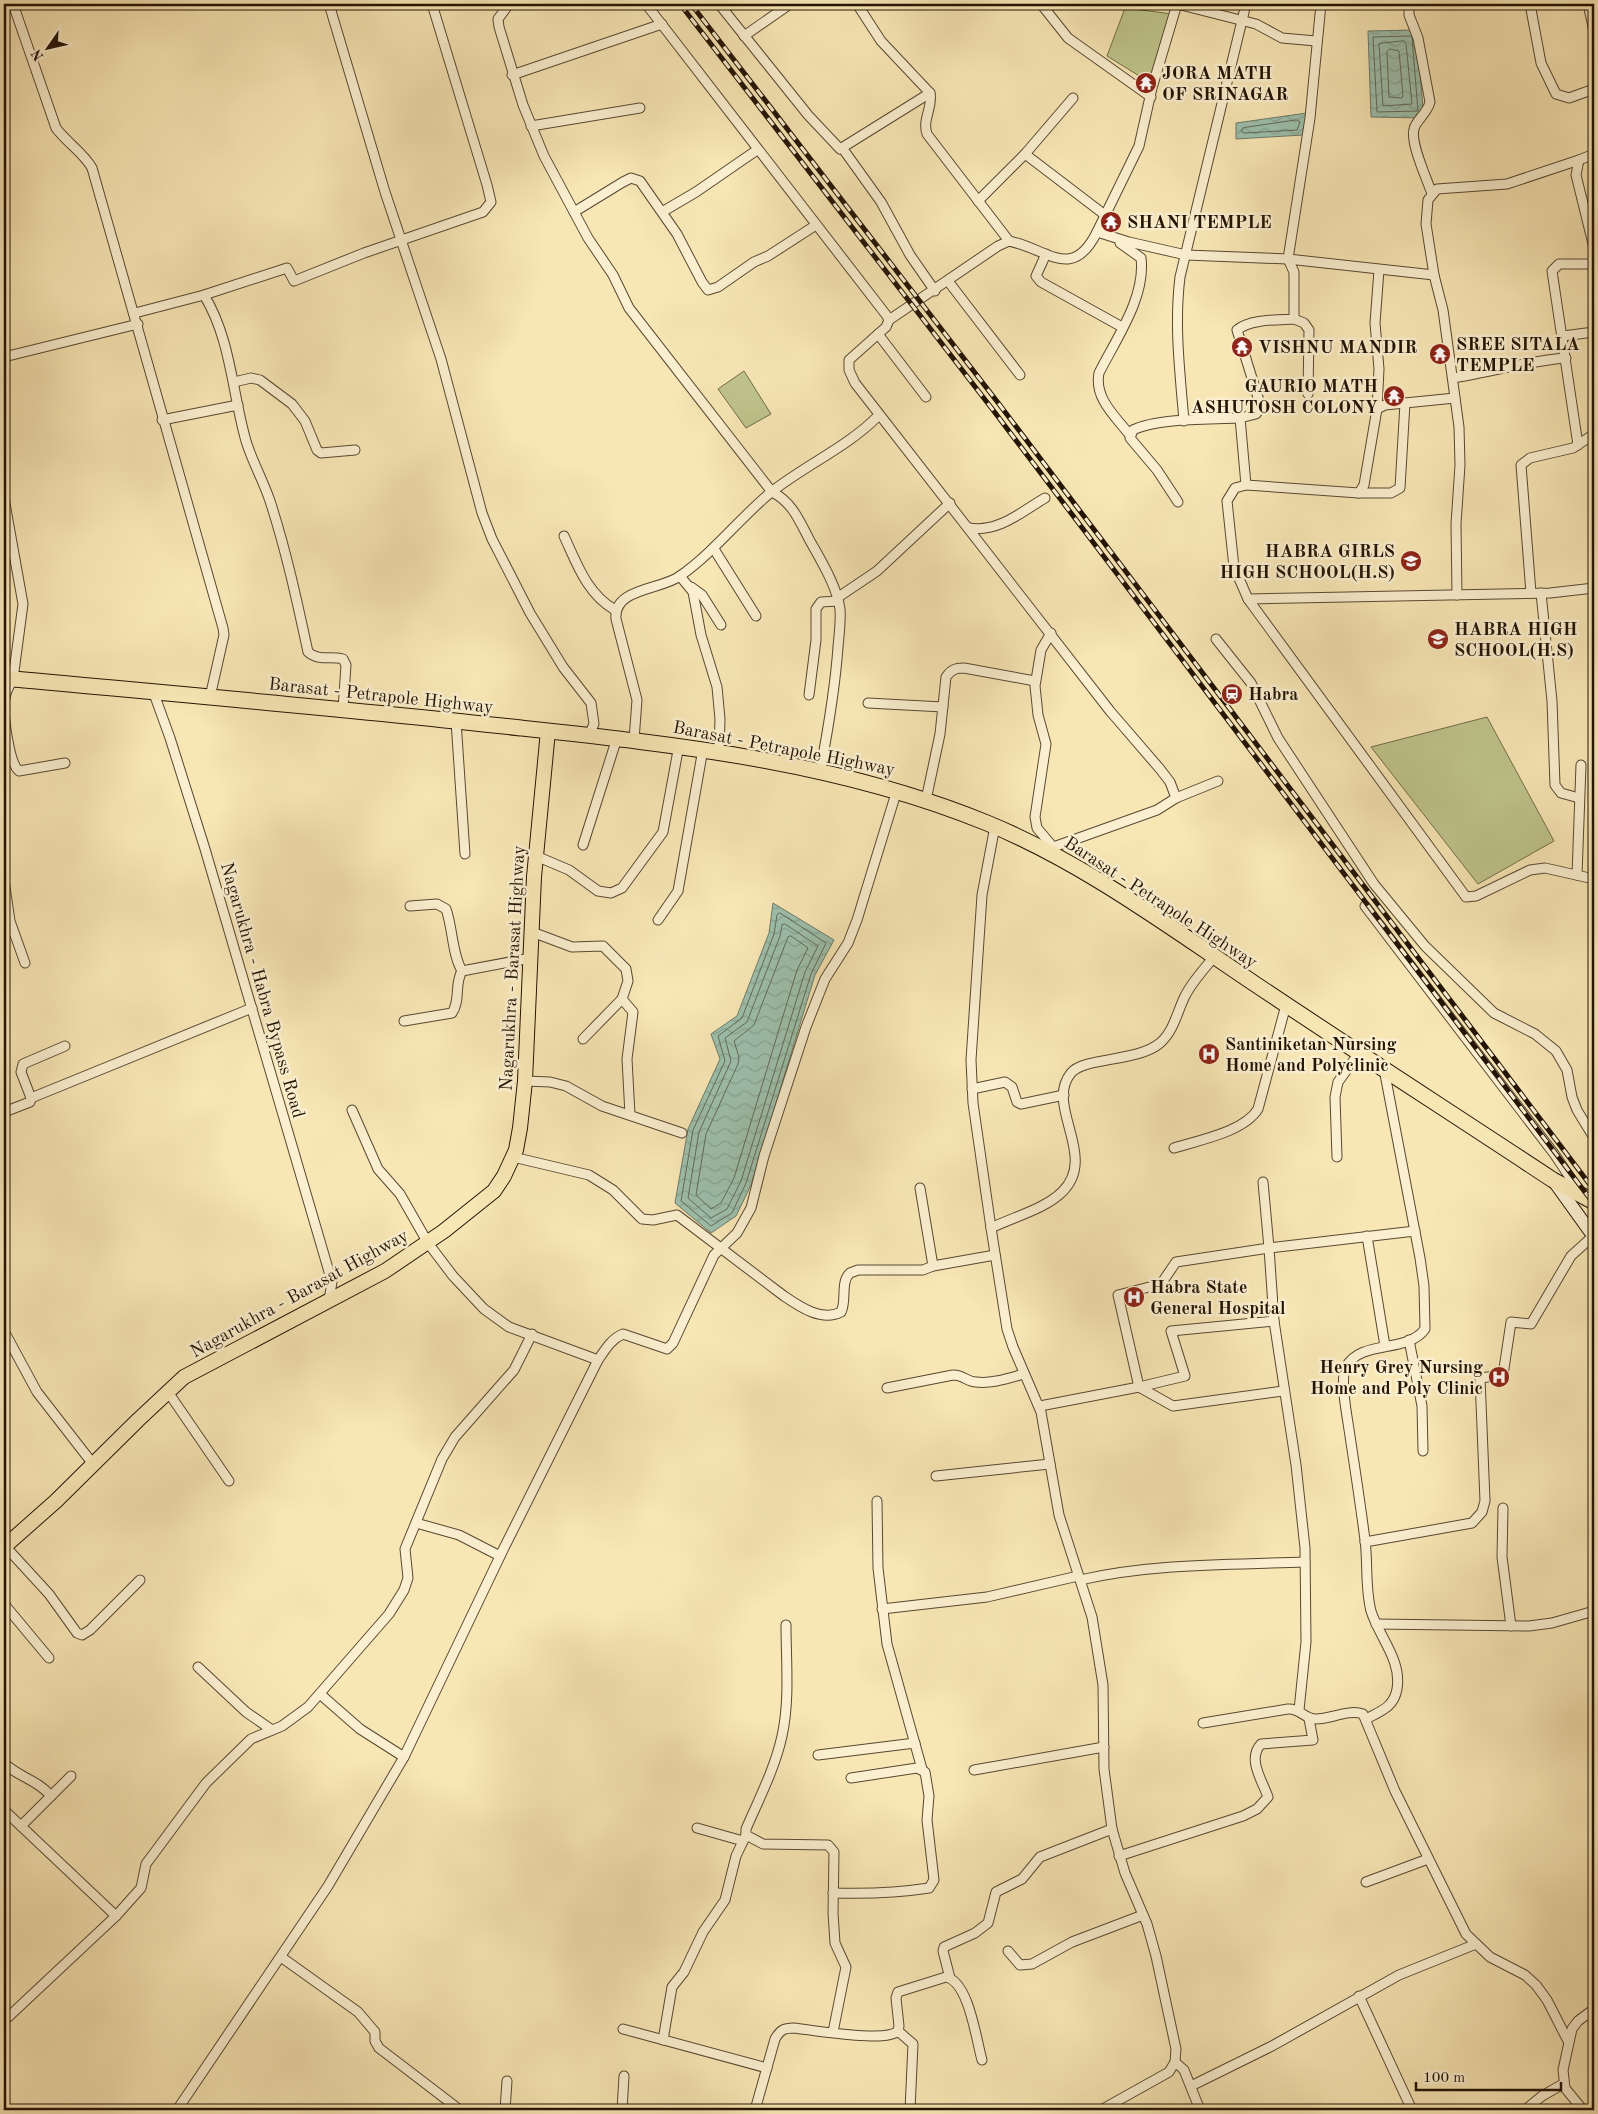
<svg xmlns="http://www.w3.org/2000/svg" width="1598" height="2114" font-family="'Old Standard TT',serif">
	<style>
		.park { fill: #bfc48c; stroke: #716c48 }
		.water { fill: url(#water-waves); stroke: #6c7b6a }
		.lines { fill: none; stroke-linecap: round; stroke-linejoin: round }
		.shore { stroke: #606a59; stroke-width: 1 }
		.minor-casing { stroke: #584831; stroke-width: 11 }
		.secondary-casing { stroke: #231405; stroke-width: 14 }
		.primary-casing { stroke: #231405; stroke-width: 16 }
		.trunk-casing { stroke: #231405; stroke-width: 17 }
		.minor { stroke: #faefcf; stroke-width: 9 }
		.secondary { stroke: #faefcf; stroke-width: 12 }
		.primary { stroke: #f8e6b5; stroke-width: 14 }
		.trunk { stroke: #f8e6b5; stroke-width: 15 }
		.rail-casing { stroke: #231405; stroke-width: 5 }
		.rail { stroke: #faefcf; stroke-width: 3; stroke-dasharray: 9; stroke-linecap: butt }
		.labels { text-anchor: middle; stroke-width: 5; stroke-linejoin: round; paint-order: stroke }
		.poi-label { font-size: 18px; font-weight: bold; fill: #231405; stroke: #faefcf; text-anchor: start }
		.street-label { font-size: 18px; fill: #231405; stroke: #faefcf }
	</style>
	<defs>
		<pattern id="water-waves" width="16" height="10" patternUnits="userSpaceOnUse" patternTransform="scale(1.25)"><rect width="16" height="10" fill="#9dc0ad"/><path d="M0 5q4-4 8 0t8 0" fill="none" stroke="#87a493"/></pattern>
	</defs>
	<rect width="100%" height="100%" fill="#f8e6b5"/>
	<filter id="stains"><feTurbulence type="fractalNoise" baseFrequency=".004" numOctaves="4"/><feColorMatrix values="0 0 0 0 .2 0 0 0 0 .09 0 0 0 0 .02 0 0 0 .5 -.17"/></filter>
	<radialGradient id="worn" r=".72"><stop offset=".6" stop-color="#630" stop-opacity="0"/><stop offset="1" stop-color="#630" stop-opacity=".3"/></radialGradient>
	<g class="park">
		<polygon points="1125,8 1173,14 1149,82 1107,56"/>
		<polygon points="744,371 771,414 746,428 718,389"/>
		<polygon points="1487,717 1554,841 1478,884 1371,747"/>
	</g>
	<g class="water">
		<polygon points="1416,30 1424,118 1371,117 1368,31"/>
		<polygon points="1307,113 1303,135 1236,139 1236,123"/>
		<polygon points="773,903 834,940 815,975 751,1185 736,1216 711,1233 675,1203 688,1129 720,1059 711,1034 737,1016 769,933"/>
	</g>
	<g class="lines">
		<g class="shore">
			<polyline points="1411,36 1373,37 1377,112 1418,111 1412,37"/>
			<polygon points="1404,41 1406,44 1412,104 1383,106 1379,44"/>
			<polygon points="1390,49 1399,51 1403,96 1402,98 1389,97 1387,52"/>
			<polygon points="1297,120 1300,122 1297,130 1244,133 1241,131 1243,128"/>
			<polygon points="780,913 826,943 811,974 746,1183 732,1213 711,1226 681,1201 693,1130 725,1061 718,1036 742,1018 774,934 777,915"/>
			<polygon points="785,924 818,946 805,972 741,1181 727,1209 711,1218 688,1198 699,1132 731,1061 725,1038 747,1022 780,936 782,925"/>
			<polygon points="791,936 808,948 797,970 734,1178 721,1203 711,1209 696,1195 706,1134 738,1064 739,1057 734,1041 754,1025 788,937"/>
		</g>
		<g class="minor-casing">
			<g id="minor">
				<path d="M13,4L56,128C67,143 83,152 92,168L223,628L224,635L210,697"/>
				<polyline points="329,4 385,192 441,359 482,513 492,539 530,613 563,667 591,703 594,724 589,735"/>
				<path d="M509,4L498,19L499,27L523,105L544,156L588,238L613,275L629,308L772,492C792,502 799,520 809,539C820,559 837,586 840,609C841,621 839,635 838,647C835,689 828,730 820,772"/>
				<polyline points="646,4 887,316 889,320 886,327 849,360 849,370 855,383 1110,711 1160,769 1170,782 1176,798 1157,810 1045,850"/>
				<polyline points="719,4 808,115 840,149 930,93"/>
				<path d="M857,4L881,41L930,93C933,108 922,119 927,134L1009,241"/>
				<polyline points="1041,4 1068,38 1151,97"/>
				<polyline points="1177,4 1256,24 1282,38 1316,41"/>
				<path d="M1409,4V15L1418,38L1430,102C1427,114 1416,120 1414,129C1410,143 1427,179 1432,194"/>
				<polyline points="1530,4 1541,63 1556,94 1569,98 1594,89"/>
				<polyline points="1588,4 1594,31"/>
				<polyline points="744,36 790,4"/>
				<polyline points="512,75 662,24"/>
				<polyline points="531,126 640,108"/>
				<polyline points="843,149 881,202 910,255 935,291"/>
				<polyline points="1025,154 1105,215"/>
				<polyline points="1594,154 1579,160 1576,175 1594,248"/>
				<polyline points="978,201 1025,154 1073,98"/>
				<polyline points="574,212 623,182 631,178 640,181 677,234 702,282 708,290 718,287 754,262 768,256 816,225"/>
				<polyline points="662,212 696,192 757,150"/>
				<polyline points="1097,232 1139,146 1152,88 1177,4"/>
				<path d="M1120,243L1141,258C1146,297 1116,339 1099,373C1094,398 1115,416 1129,434"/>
				<polyline points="1046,254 1036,276 1041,282 1122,327"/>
				<path d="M1288,259L1294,272V319C1277,320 1250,319 1237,330L1261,407L1256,414L1240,418L1246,485L1235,488L1227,501L1234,567L1248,599L1466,897L1476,896L1530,870L1545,868L1594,879"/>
				<polyline points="1288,259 1310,118 1321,4"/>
				<polyline points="948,281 1020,375"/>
				<path d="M204,295C231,339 232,392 246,441C252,461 263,480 270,501C286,550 297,601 308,652C318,661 330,656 343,659L346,665L343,709"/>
				<polyline points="135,313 204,295 287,268 294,281 364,253 483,212 491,202 487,185 432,4"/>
				<polyline points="1294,319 1304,323 1309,330 1308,394"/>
				<path d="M889,320L998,246L1009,241C1048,249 1072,282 1097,232L1129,242L1186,255L1288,259L1434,275"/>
				<polyline points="878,334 926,397"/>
				<polyline points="1563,336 1594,332"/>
				<polyline points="4,357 138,324"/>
				<path d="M1453,378C1491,372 1527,361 1566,358"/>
				<polyline points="234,382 251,378 260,380 292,404 305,421 317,450 321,453 355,450"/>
				<polyline points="1377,409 1379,369 1375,323 1379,270"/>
				<polyline points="162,420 238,405"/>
				<path d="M1184,421C1180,373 1174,325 1180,277L1246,4"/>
				<polyline points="1578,445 1552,271 1559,264 1590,264 1594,261"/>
				<polyline points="1246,485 1359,493 1364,485 1377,409 1385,405 1455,398"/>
				<polyline points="1359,493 1391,493 1400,488 1405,403"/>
				<path d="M4,498L23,604L13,679C10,685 6,691 5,698C2,711 9,763 19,771L65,763"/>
				<path d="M1178,502L1157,470L1130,438L1133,430C1156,418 1213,419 1240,418"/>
				<path d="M969,528C998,533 1021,512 1045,498"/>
				<path d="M564,536C577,564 587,594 615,610"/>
				<polyline points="714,549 756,616"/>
				<polyline points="680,576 693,592 701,635 717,687 720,719 719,751"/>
				<polyline points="691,587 702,595 721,625"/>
				<polyline points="1531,593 1521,465 1530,458 1573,448 1594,434"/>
				<polyline points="1541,593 1552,701 1555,785 1561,793 1579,798"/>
				<polyline points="1457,595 1456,524 1460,465 1459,427 1443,310 1434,275 1426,224 1428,200 1437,189 1507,184 1579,160"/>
				<polyline points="837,598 877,571 950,503"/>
				<polyline points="1248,599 1550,593 1594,588"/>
				<polyline points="1051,633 1041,650 1035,686 1038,715 1046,744 1035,817 1037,828 1053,847"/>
				<polyline points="1216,639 1251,683 1278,738 1374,884 1425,946 1494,1013 1535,1034 1556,1051 1567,1070 1572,1097 1577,1110 1594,1138"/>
				<polyline points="153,691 170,738 205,849 332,1282 329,1300"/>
				<polyline points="809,695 816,640 816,609 821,602 838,601"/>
				<polyline points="868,703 943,707"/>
				<polyline points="456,721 465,854"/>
				<path d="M634,740L637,700L616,619C613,588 661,590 680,576C714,552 739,519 770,493C805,465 848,447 879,415"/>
				<polyline points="1176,798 1218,781"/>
				<path d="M926,800L940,734L946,677C951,670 955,668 964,668L1035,681"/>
				<polyline points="995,826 982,895 971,1060 973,1103 991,1228 1007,1329 1013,1347 1041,1412 1059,1515 1092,1617 1103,1685 1104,1769 1112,1829 1125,1873 1147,1924 1156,1956 1176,2049 1175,2062 1169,2072 1101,2110"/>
				<polyline points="583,845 617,738"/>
				<polyline points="536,856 569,870 598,891 611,893 622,888 663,832 679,745"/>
				<polyline points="1577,875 1581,765"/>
				<polyline points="4,880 10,921 25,963"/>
				<path d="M410,906L437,904L446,909C453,929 452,954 462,971"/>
				<polyline points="1365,906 1555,1155 1571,1179 1578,1193"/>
				<polyline points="658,920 678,891 703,749"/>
				<polyline points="532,932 572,947 603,946 626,969 628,981 622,999 633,1012 627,1059 630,1115"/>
				<path d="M404,1021L452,1013C461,1000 454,984 462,971L531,958"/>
				<polyline points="583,1039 622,999"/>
				<polyline points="525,1081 550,1082 566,1086 602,1106 682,1133"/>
				<polyline points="972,1089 1005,1082 1012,1087 1017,1102 1021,1104 1064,1095"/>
				<polyline points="31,1098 252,1008"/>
				<polyline points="352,1110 378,1169 400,1194 428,1243 453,1276 484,1309 509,1327 598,1360"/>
				<polyline points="4,1112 30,1102 31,1098 21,1072 23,1064 65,1046"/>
				<path d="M1174,1148C1199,1140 1244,1132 1258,1109L1286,1005"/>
				<path d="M513,1157L589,1175L613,1190L642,1219L653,1220L677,1215L784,1296C800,1307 822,1322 841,1312C847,1301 840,1282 850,1273L858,1270H923L933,1266L920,1188"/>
				<polyline points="1337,1157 1335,1097 1338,1082 1359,1053"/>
				<polyline points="1263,1182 1269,1248 1176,1262 1161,1284 1118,1295 1139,1387 1185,1376 1171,1331 1274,1321"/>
				<path d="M991,1228C1013,1217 1045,1209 1062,1192C1099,1156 1044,1106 1071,1073C1084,1057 1138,1062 1160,1043C1174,1031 1177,1012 1185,996C1192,982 1204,969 1214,957"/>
				<polyline points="1367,1236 1385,1346"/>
				<polyline points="933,1266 995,1255"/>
				<polyline points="4,1331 37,1392 93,1464"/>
				<polyline points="1409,1340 1422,1406 1423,1451"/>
				<path d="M887,1388L953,1375C964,1375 967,1382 976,1382C992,1384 1009,1378 1024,1374"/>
				<polyline points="168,1392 229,1481"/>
				<polyline points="1040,1406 1139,1387 1173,1406 1283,1391"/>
				<polyline points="936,1476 1050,1464"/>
				<polyline points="877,1501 878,1568 887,1644 922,1769"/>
				<polyline points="1503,1508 1502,1557 1511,1626"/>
				<polyline points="416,1523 459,1535 500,1556"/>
				<polyline points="1365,1542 1472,1523 1482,1512 1485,1501 1480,1378 1503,1375 1511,1322 1531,1324 1571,1256 1593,1236"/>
				<polyline points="5,1546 49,1594 77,1633 82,1635 90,1630 140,1580"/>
				<path d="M1080,1580C1154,1563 1230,1565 1305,1562"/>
				<polyline points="4,1604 49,1658"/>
				<polyline points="882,1609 987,1597 1078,1576"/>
				<polyline points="1376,1624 1529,1626 1552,1623 1594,1611"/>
				<path d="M786,1625C786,1661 790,1700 782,1736C775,1768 759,1799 746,1829V1835L763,1844L828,1845L834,1852L833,1913L835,1943L846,1967L833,2032"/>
				<polyline points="198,1667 246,1712 272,1730"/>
				<polyline points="320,1694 360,1729 404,1757"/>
				<polyline points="1299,1710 1306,1642 1305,1548 1296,1465 1274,1321 1269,1248 1415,1231"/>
				<path d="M1366,1719C1381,1711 1394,1707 1397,1689C1402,1660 1379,1637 1371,1611C1365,1588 1368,1563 1365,1540C1360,1501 1354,1462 1348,1423C1346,1410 1340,1378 1346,1367C1361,1339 1407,1354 1425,1329L1424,1286L1420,1258L1384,1069"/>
				<path d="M1203,1723L1288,1709C1300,1708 1304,1719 1316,1719C1331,1719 1348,1709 1363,1714L1395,1791L1466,1934L1490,1957L1525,1975L1536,1985L1547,2000L1568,2041"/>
				<polyline points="818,1755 915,1743"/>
				<path d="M4,1763C18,1777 38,1780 51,1796"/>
				<polyline points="974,1770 1104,1747"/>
				<polyline points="4,1810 116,1916"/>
				<polyline points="21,1826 71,1776"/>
				<polyline points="697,1828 743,1841"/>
				<path d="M1119,1856L1243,1816L1257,1809L1268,1797C1262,1780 1247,1759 1261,1744L1313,1740L1309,1719"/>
				<polyline points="1366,1882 1428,1859"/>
				<path d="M833,1893C866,1894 897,1893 929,1888L934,1880L927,1820L929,1796L925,1772L917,1768L851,1778"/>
				<polyline points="1008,1951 1020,1965 1032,1964 1072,1942 1143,1915"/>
				<polyline points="281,1957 358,2012 375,2032 375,2041 379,2048 460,2110"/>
				<polyline points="950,1978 943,1951 944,1947 975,1933 988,1923 996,1892 1022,1879 1040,1857 1112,1829"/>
				<polyline points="1359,1996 1412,2110"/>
				<polyline points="4,2021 116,1916 141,1888 146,1864 206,1783 251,1739 282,1726 308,1707 389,1614 404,1590 408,1578 405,1549 442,1459 455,1437 514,1370 532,1334"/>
				<polyline points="623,2029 767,2068"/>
				<polyline points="898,2031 913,2044 910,2110"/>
				<polyline points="663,2040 672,1987 684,1972 703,1932 725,1900 736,1856 746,1835"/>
				<polyline points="1175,2062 1184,2070 1200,2110"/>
				<polyline points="1191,2086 1272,2046 1399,1975 1476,1944"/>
				<path d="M177,2110L328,1886L404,1757L503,1550L598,1360C605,1350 611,1339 623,1334L667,1349L673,1343L714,1255L737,1233L751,1208L764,1156L806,1027L825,979L848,943L857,920L897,790"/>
				<polyline points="505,2110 507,2081"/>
				<polyline points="622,2110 624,2076"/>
				<path d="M755,2110L775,2039C780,2030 784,2028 794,2028C813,2030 886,2043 898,2031L899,2026L896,1998L898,1992L946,1977C969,1982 976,2039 982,2060"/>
				<polyline points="1525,2110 1542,2096 1563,2084"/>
				<polyline points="1583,2110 1565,2088 1563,2070 1572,2029 1578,2021 1594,2009"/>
			</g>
		</g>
		<g class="secondary-casing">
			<polyline id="secondary" points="1553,1180 1594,1237"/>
		</g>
		<g class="primary-casing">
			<polyline id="primary" points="4,1547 56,1501 138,1420 184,1377 385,1271 444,1231 494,1191 504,1176 516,1150 520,1128 525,1081 534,877 548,731"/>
		</g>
		<g class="trunk-casing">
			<path id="trunk" d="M4,678C176,694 349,709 521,728C679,745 838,762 987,823C1082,862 1167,925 1252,982C1352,1049 1453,1114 1553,1180L1594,1202"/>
		</g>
		<use href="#minor" class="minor"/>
		<use href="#secondary" class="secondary"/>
		<use href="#primary" class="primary"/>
		<use href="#trunk" class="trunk"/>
		<g class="rail-casing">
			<g id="rail">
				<polyline points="680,4 993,410 1594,1204"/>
				<polyline points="691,4 999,404 1594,1190"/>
			</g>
		</g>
		<use href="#rail" class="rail"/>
	</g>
	<defs>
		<g id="temple-disc" transform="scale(1.125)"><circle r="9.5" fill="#8f2418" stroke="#faefcf"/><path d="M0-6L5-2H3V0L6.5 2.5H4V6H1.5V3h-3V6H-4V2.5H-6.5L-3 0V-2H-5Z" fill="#fff"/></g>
		<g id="school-disc" transform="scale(1.125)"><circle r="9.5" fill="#8f2418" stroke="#faefcf"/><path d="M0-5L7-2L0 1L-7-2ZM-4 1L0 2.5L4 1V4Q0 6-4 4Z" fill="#fff"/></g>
		<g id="station-disc" transform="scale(1.125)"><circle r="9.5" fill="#8f2418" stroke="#faefcf"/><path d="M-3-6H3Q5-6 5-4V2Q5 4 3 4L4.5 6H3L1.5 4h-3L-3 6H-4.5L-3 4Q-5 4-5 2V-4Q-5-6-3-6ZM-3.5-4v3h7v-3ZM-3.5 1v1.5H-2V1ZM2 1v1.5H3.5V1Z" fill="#fff"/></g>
		<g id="hospital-disc" transform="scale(1.125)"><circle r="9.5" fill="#8f2418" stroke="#faefcf"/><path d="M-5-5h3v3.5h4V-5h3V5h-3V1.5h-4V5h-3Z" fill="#fff"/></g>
	</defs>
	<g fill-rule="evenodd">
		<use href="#temple-disc" x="1146" y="83"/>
		<use href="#temple-disc" x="1111" y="222"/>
		<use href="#temple-disc" x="1242" y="347"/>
		<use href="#temple-disc" x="1440" y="354"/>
		<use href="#temple-disc" x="1394" y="396"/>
		<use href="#school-disc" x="1411" y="561"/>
		<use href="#school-disc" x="1438" y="639"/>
		<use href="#station-disc" x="1232" y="694"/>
		<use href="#hospital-disc" x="1209" y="1054"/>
		<use href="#hospital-disc" x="1134" y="1297"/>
		<use href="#hospital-disc" x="1499" y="1377"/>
	</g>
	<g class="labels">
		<g class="poi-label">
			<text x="1162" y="79">JORA MATH<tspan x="1162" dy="21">OF SRINAGAR</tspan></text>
			<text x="1127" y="228">SHANI TEMPLE</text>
			<text x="1456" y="350">SREE SITALA<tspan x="1456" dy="21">TEMPLE</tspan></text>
			<text x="1258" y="353">VISHNU MANDIR</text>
			<text x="1378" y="392" text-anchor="end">GAURIO MATH<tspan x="1378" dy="21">ASHUTOSH COLONY</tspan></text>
			<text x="1395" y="557" text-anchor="end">HABRA GIRLS<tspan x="1395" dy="21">HIGH SCHOOL(H.S)</tspan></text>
			<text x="1454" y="635">HABRA HIGH<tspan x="1454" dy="21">SCHOOL(H.S)</tspan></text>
			<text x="1248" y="700">Habra</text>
			<text x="1225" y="1050">Santiniketan Nursing<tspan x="1225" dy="21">Home and Polyclinic</tspan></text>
			<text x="1150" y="1293">Habra State<tspan x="1150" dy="21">General Hospital</tspan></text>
			<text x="1483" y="1373" text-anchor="end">Henry Grey Nursing<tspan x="1483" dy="21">Home and Poly Clinic</tspan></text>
		</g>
		<g class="street-label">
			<text transform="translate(381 695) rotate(6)" y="6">Barasat - Petrapole Highway</text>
			<text transform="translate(784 748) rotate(11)" y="6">Barasat - Petrapole Highway</text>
			<text transform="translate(1161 902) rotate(33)" y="6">Barasat - Petrapole Highway</text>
			<text transform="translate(512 968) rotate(-87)" y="6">Nagarukhra - Barasat Highway</text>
			<text transform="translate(263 990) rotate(74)" y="6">Nagarukhra - Habra Bypass Road</text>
			<text transform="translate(299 1293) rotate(-29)" y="6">Nagarukhra - Barasat Highway</text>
		</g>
	</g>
	<rect width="1598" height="2114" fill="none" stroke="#f8e6b5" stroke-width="20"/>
	<rect x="5" y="5" width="1588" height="2104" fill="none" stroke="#231405" stroke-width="2.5"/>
	<rect x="10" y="10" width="1578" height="2094" fill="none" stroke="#231405"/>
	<g transform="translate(48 48) rotate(236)" stroke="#faefcf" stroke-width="4" paint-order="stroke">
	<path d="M0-4L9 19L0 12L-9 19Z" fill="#231405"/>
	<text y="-8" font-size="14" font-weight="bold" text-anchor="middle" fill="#231405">N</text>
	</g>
	<path d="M1416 2082v8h145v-8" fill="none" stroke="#231405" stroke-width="2.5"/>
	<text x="1423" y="2082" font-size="15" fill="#231405" stroke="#faefcf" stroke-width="4" paint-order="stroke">100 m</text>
	<rect width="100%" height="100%" filter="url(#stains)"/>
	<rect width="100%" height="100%" fill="url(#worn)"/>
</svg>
